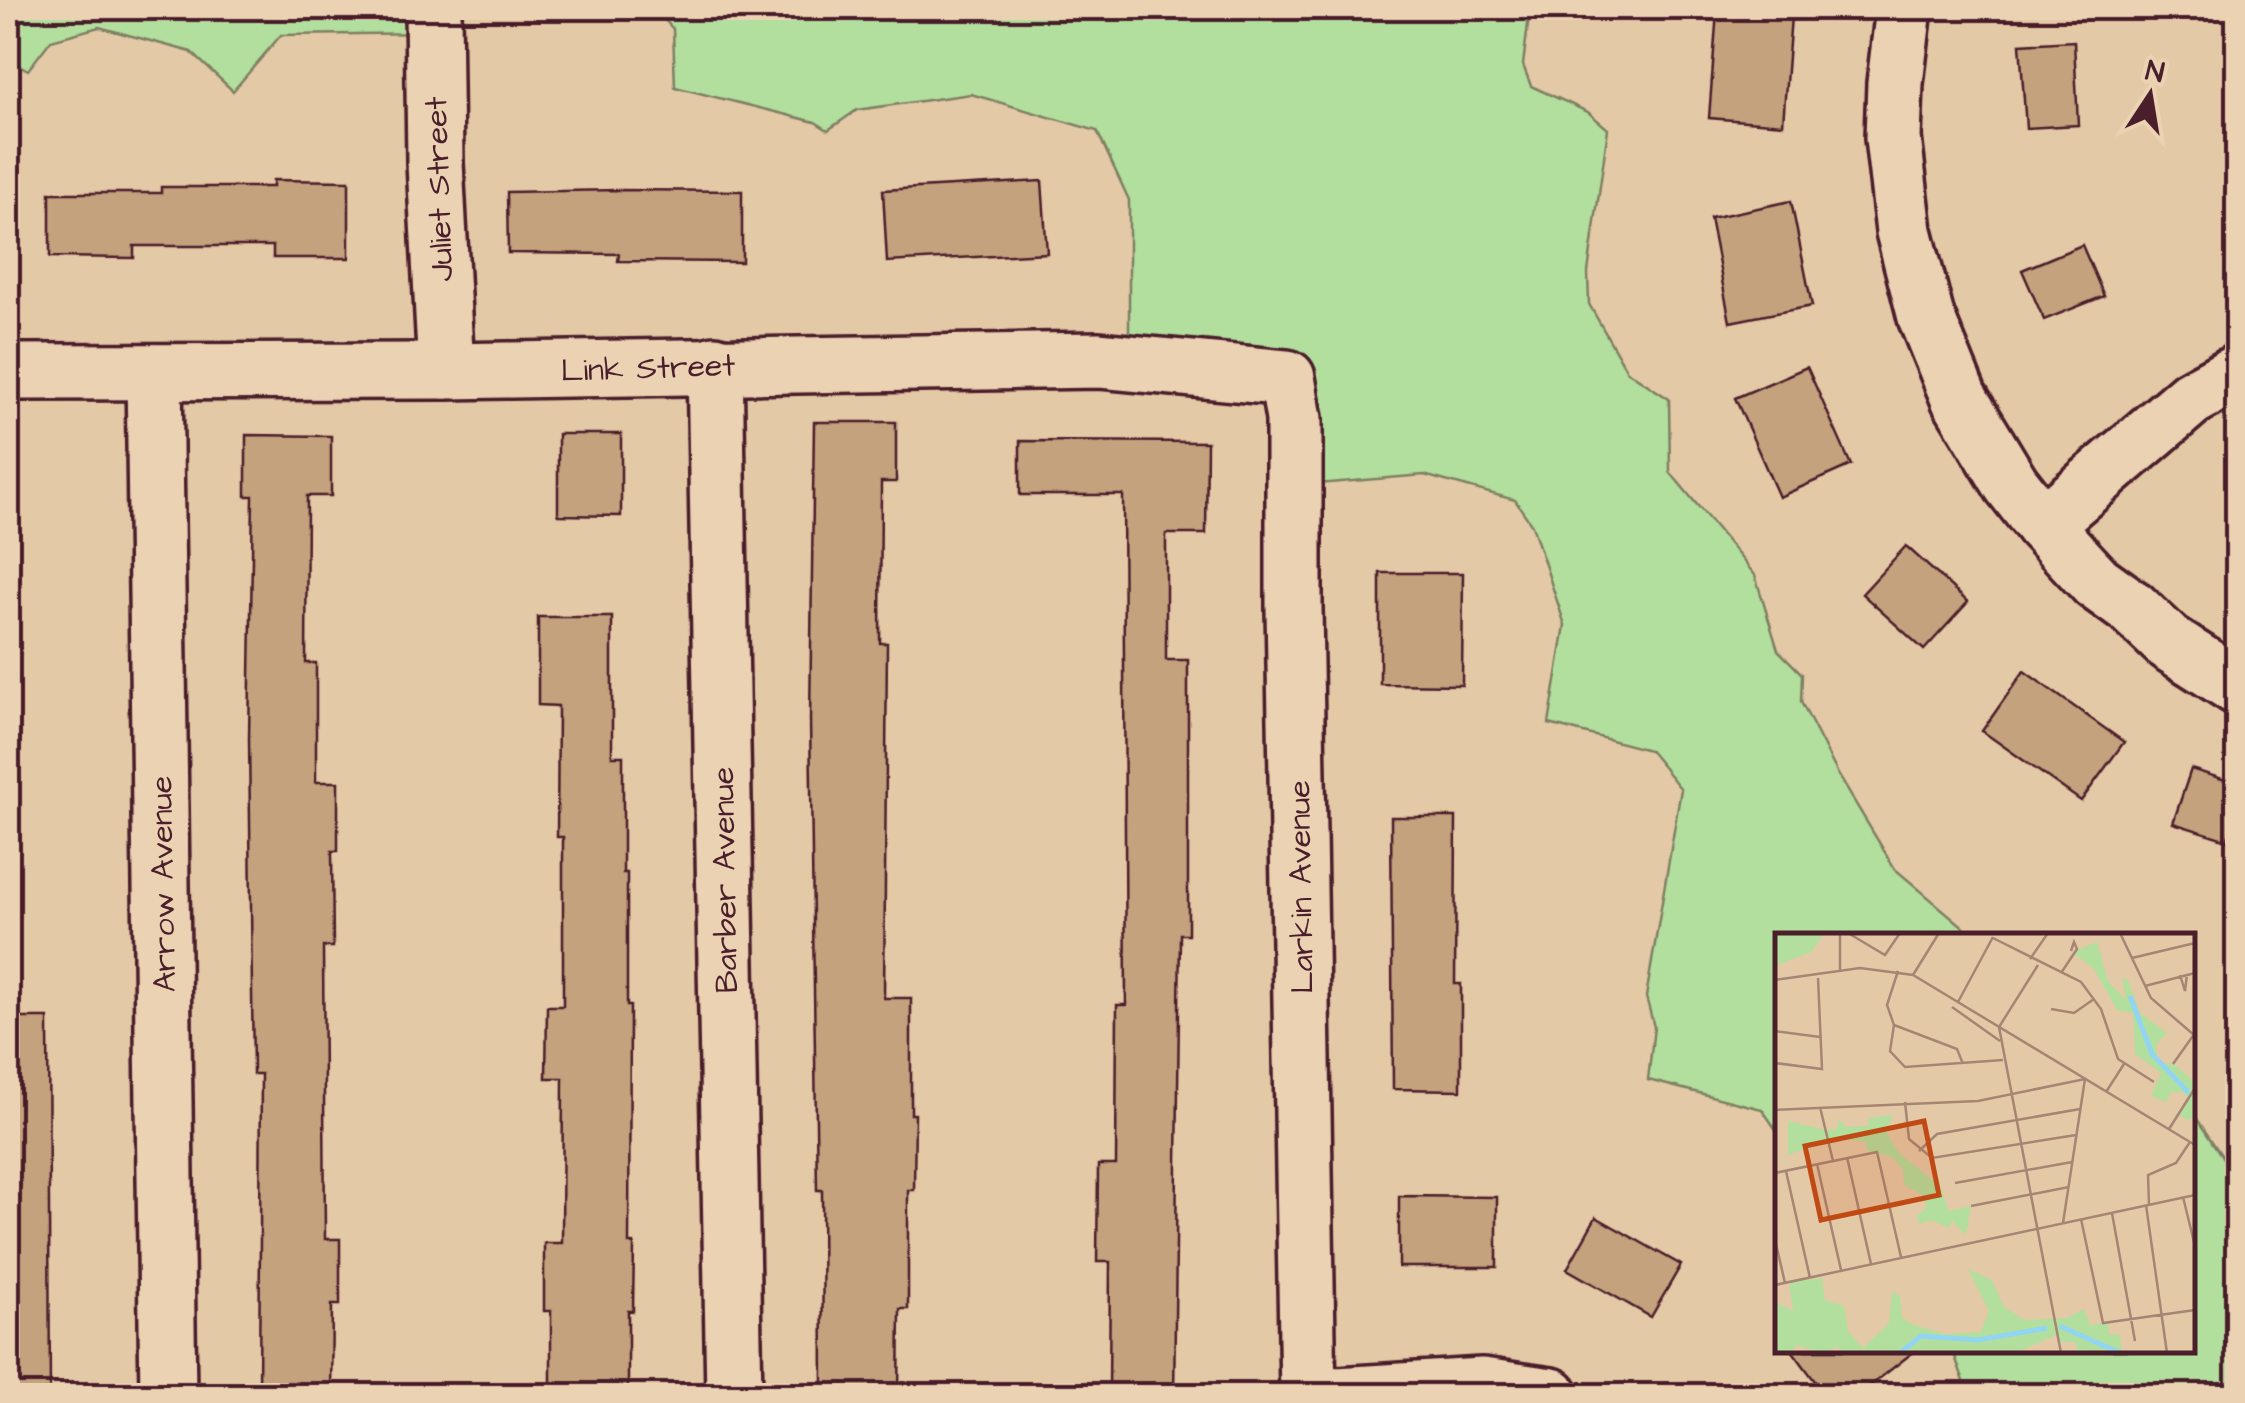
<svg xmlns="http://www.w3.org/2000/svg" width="2245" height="1403" font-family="'Architects Daughter',sans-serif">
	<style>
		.green { fill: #b2df9d; stroke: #7e7f64; stroke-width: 2.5 }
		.building { fill: #c4a27d; stroke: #4a1f2b; stroke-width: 2.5 }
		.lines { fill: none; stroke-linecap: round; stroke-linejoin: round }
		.street-casing { stroke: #4a1f2b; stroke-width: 62 }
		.street { stroke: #ebd2b3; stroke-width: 55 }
		.labels { text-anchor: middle; stroke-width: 8; stroke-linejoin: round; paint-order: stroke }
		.street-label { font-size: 32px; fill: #4a1f2b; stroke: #ebd2b3 }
		.inset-river { fill: none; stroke: #91d5f3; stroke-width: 5 }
		.inset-road { fill: none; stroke: #a68575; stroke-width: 2.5 }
		.view { fill: #c04a14; fill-opacity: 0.15; stroke: #c04a14; stroke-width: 5 }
		.inset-edge { fill: none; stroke: #4a1f2b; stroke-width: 5 }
	</style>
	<rect width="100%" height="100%" fill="#e4c9a6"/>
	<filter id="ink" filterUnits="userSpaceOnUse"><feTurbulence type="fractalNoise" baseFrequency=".01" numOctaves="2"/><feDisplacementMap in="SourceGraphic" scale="20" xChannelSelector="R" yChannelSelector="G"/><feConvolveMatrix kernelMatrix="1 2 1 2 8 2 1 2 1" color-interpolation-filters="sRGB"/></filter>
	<g filter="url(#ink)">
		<g class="green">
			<polygon points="8,8 437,8 432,33 281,35 233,91 191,52 99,27 51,40 28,70 8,59"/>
			<polygon points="654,8 1530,8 1523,65 1531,86 1588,112 1608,129 1588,272 1589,304 1627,371 1669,399 1670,472 1755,575 1778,650 1802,674 1801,702 1839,776 1895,869 1973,935 1778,936 1777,1131 1762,1109 1648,1080 1654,1027 1646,997 1681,789 1649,750 1549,724 1565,625 1532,525 1515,500 1424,475 1306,485 1291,387 1129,353 1129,200 1097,131 971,94 857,110 828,130 815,122 675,87 673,29"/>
			<polygon points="2193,1113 2237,1179 2237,1395 1969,1395 1953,1351 2192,1350"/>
		</g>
		<g class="building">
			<polygon points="1717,11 1791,16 1783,124 1709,118"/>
			<polygon points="2074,41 2078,125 2026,128 2020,44"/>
			<polygon points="273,180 349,181 349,258 273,258 273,246 134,246 134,258 50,257 50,193 161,193 161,187 273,187"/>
			<polygon points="1042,181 1047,253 887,262 883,190"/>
			<polygon points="619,190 742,191 742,262 618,261 619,254 508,253 507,192"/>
			<polygon points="1791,201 1812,306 1730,322 1710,218"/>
			<polygon points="2082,245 2104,296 2044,320 2022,270"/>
			<polygon points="1807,367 1851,465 1779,497 1735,398"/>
			<polygon points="814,422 896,422 896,482 881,482 880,643 887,643 884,998 911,998 911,1114 915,1114 914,1190 908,1190 908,1309 900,1309 899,1396 823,1396 822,1190 817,1190 810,720"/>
			<polygon points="558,434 621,434 621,516 558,515"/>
			<polygon points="246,435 331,436 331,496 307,496 306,663 316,663 316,782 338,782 338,851 332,851 333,947 323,947 325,1239 340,1239 340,1305 332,1305 331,1396 259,1396 261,1074 253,1074 249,738 253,496 246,496"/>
			<polygon points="1020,441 1207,442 1206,534 1166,534 1166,660 1188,660 1188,934 1180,934 1174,1396 1109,1396 1110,1262 1097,1262 1098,1165 1116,1165 1117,1005 1126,1005 1123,495 1020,495"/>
			<polygon points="1906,546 1968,602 1924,650 1862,594"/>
			<polygon points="1380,573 1463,573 1462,685 1380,684"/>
			<polygon points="538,617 612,617 612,756 623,756 623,873 627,873 627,1006 630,1006 629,1244 634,1244 633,1311 628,1311 628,1396 551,1396 551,1311 544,1311 544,1243 562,1243 563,1078 546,1078 547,1006 563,1006 563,837 557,837 558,706 538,705"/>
			<polygon points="2024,671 2124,742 2081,801 1982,731"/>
			<polygon points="2191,769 2238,784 2238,807 2227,840 2173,823"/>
			<polygon points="1391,817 1456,817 1455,984 1461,984 1461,1090 1393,1089"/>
			<polygon points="8,1018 48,1018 50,1396 8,1396"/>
			<polygon points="1399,1196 1497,1197 1497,1267 1399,1267"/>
			<polygon points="1596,1217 1681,1265 1651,1317 1567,1269"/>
			<polygon points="1792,1350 1916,1350 1857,1396 1826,1396"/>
		</g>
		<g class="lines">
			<g class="street-casing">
				<g id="street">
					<polyline points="433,8 435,163 446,371"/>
					<polyline points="1904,8 1895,83 1893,138 1904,231 1926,317 1959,398 2011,484 2043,525 2096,582 2132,608 2169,643 2238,687"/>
					<polyline points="715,364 734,1396"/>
					<polyline points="8,372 446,371 1099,360 1287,378 1294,419 1294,608 1308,1396"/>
					<polyline points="154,372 168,1396"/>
					<polyline points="2043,525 2191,398 2238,372"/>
					<polyline points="1308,1393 1338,1395 1482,1386 1551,1396"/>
				</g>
			</g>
			<use href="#street" class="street"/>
		</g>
	</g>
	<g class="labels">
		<g class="street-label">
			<text transform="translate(438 189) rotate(-92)" y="11">Juliet Street</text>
			<text transform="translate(648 367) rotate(-2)" y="11">Link Street</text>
			<text transform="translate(724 880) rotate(-91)" y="11">Barber Avenue</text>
			<text transform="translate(162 884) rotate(-91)" y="11">Arrow Avenue</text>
			<text transform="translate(1300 887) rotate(-91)" y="11">Larkin Avenue</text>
		</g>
	</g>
	<g transform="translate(1775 933)">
		<rect width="420" height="420" fill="#e4c9a6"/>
		<path d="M0,0H50L36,19L0,33ZM322,9L333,48L351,67L347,45L353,47L365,80L392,100L381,112L383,130L399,131L420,149V183L413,187L402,181L413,165L407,159H396L391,169L376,163L386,140L360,121L358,80L342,77L319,36L297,19ZM118,182L111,199L124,220L165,253L174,278L196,273L191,302L177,288L174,295L156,287L144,291L142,283L152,274L148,262L129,252L128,236L116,223L94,219L89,208L57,206L13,222V188L51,197L62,196L64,186L71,194L93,193L94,185ZM193,336L217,347L229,374L250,387L292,385L309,376L315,392L333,389L334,401L345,402L347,420H303L300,409H284L281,402L240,420H66L63,414L47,420L21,412L17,420H0V369L18,378L14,349L47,345L50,367L69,373L73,398L88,415L114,390L117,359L125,363L127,385L137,391L169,401L206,399L214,378Z" fill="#b2df9d"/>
		<path class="inset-river" d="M355,63L377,121L414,160M285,393L345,420M125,420L146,403L203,407L272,395"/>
		<path class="inset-road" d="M73,0L110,22L125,0M345,0L376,65L419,102M218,5L306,49L326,76L343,126L379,149M357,25L420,10M255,26L273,0M263,32L224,94L286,420M123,38L112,72L119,92L182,116L188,131M65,39V0M286,40L302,16L299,9L296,18M138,42L164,0M405,42L410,58L412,41M0,47L85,35L138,42L420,212M370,53L420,40M183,69L218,4M177,74L225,108M276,76L299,80L319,66M119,92L115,118L130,134L228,127M0,98L45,104M0,130L47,136L43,45M398,131L420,100M331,159L349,131M130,169L134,206L157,225L301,202M45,174L58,228M0,177L203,168L310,146L288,290M394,196L420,155M0,215L1,311L10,350M144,218L162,201L305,176M72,224L96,331M42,231L66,337M11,238L35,345M0,240L102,219L126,324M180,250L297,229M408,264L420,313M371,272L392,420M374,272L373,242L401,230L415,209M196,273L294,254M337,280L360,408M306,286L328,390L420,377M0,352L420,262"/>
		<path class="view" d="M149,188L164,262L46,287L30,213Z"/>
		<rect width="420" height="420" class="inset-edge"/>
	</g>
	<rect width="2245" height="1403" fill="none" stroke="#ebd2b3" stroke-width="40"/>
	<rect x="20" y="20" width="2205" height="1363" fill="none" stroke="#4a1f2b" stroke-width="4" filter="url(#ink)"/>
	<g transform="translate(2150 95) rotate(12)" stroke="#ebd2b3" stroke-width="8" paint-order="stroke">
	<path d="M0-8L18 38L0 25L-18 38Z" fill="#4a1f2b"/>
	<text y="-15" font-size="28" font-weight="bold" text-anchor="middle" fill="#4a1f2b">N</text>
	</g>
</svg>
